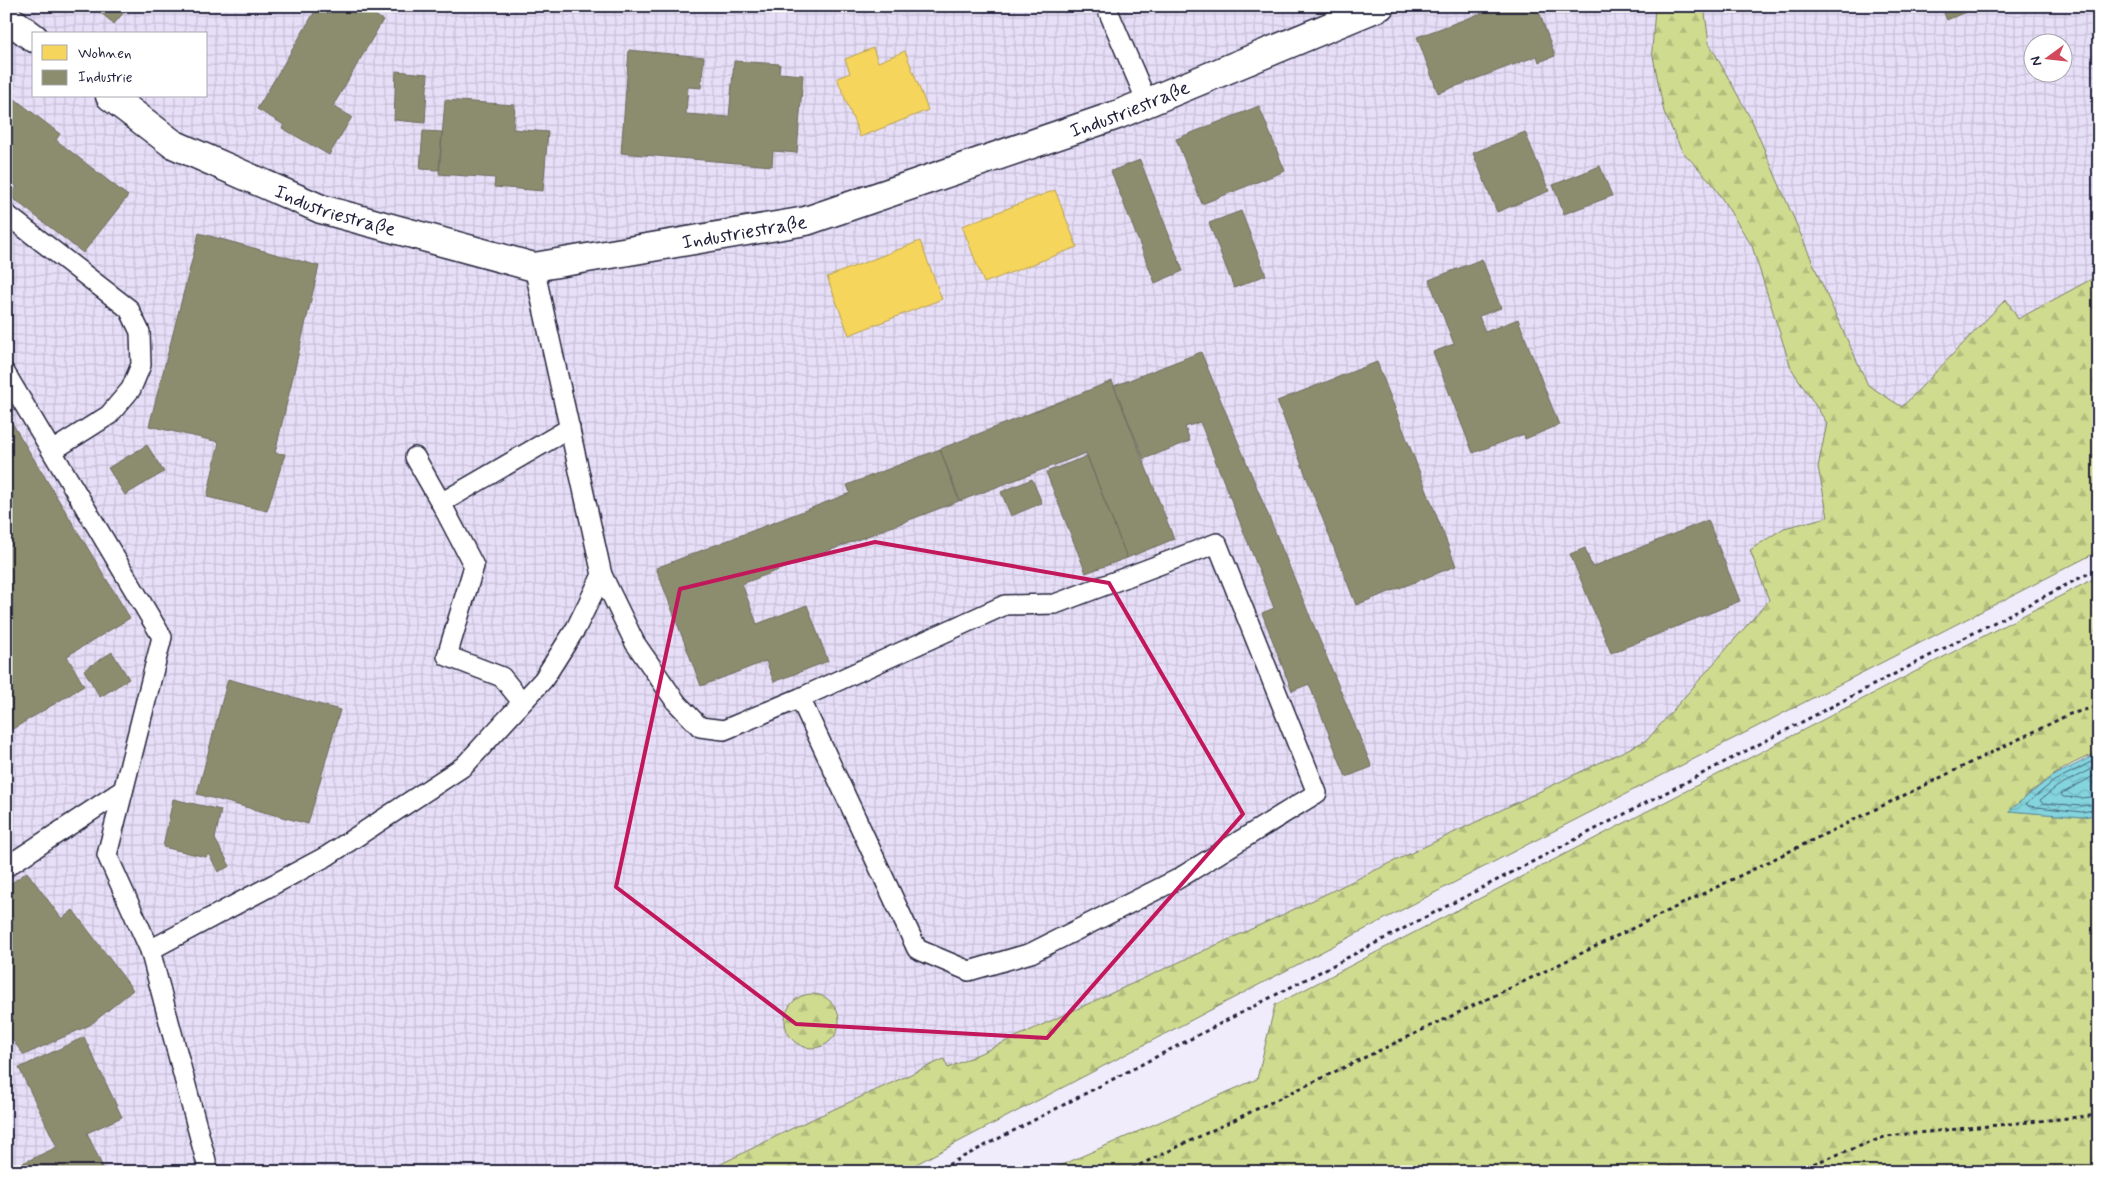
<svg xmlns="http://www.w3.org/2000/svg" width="2105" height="1178" font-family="Mynerve,sans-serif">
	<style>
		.industrial { fill: url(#industrial-grid); fill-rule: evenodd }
		.forest { fill: url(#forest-firs); stroke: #787f65 }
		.water { fill: url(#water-waves); stroke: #5c8d9c }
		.homes { fill: #f6d55c; stroke: #b69f52 }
		.industry { fill: #8c8c6e; stroke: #6c6c5f }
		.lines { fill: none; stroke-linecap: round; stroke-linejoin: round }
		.shore { stroke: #49697c; stroke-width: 1 }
		.lane-casing { stroke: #22223b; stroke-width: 22 }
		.street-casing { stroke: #22223b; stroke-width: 31 }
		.path { stroke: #22223b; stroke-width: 3; stroke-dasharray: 4 4; stroke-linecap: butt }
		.lane { stroke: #fff; stroke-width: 19 }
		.street { stroke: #fff; stroke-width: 28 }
		.marked { fill: none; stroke: #c2185b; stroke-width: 4; stroke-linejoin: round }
		.labels { text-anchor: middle; stroke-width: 5; stroke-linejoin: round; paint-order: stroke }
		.street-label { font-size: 20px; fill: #22223b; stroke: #fff }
	</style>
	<defs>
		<pattern id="industrial-grid" width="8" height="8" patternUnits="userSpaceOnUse" patternTransform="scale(1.25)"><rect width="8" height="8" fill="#e7dff8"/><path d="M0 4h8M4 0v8" fill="none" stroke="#c6bfd6"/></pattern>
		<pattern id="forest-firs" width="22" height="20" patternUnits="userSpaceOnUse" patternTransform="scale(1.25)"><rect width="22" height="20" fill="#cfdc8f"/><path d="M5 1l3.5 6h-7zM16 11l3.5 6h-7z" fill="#b1bc7c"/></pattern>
		<pattern id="water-waves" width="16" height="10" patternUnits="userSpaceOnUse" patternTransform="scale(1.25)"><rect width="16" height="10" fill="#83d4dd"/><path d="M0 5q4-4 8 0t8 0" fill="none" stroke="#71b6bf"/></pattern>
	</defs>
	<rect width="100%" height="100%" fill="#f1ecfb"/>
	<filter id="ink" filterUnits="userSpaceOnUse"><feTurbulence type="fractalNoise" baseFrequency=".02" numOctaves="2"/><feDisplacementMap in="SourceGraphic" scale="10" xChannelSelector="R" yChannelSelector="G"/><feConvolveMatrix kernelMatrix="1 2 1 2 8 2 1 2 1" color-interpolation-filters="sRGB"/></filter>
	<g filter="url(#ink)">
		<path class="industrial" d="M6,6H2099V524L785,1172H6ZM34,34H206V96H34ZM2032,42H2062V72H2032Z"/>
		<g class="forest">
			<polygon points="1655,6 1704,6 1709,43 1752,121 1828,298 1868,385 1902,407 2006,299 2018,319 2099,275 2099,551 1503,857 901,1172 705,1172 795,1127 944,1059 948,1068 1282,915 1647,740 1769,600 1750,550 1784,528 1828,517 1818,467 1827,423 1791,368 1752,246 1712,183 1682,151 1664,112 1652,51"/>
			<path d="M2099,576V753C2065,763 2035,787 2010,811L2083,817L2099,814V1172H1046L1257,1079L1275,1005Z"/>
			<circle cx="812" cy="1021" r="27"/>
		</g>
		<polygon class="water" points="2099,753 2099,814 2083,817 2009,811 2051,777"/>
		<g class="homes">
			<polygon points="873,48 878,62 905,51 928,110 860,137 837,78 850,73 845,59"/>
			<polygon points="1055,190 1077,247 984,283 962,226"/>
			<polygon points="920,241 942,299 849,335 827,277"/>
		</g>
		<g class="industry">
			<polygon points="93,6 129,6 114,24"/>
			<polygon points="318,6 360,6 383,20 333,106 352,117 329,155 282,128 284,125 257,109"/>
			<polygon points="1501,6 1537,6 1555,56 1539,62 1537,56 1438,93 1417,37"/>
			<polygon points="1941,6 1979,6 1947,20"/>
			<polygon points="629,50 704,57 701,88 688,87 686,114 729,117 734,61 780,64 779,73 803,75 797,153 773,151 772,166 621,153"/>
			<polygon points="396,71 428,74 425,123 394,120"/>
			<polygon points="6,92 60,134 56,140 128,196 83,253 10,196 17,187 6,179"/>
			<polygon points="445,100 515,105 513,129 548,132 543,191 494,187 495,178 439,174"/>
			<polygon points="1259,106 1285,171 1202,204 1176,139"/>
			<polygon points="423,131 442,132 439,170 420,169"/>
			<polygon points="1525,132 1549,191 1497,212 1473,153"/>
			<polygon points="1140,160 1183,271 1155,283 1111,171"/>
			<polygon points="1600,166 1612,196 1564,214 1553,185"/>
			<polygon points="1241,211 1266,275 1234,288 1209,223"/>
			<polygon points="199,233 319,266 275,453 285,454 267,511 207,497 219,442 149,426"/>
			<polygon points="1482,259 1501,308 1479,316 1485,332 1518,319 1559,425 1525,439 1524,434 1473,453 1433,352 1454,344 1429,280"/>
			<polygon points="1201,352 1372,767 1346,777 1309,684 1292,691 1262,613 1274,608 1200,422 1185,427 1190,441 1144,459 1114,386"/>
			<polygon points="1377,362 1456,566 1356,605 1277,401"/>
			<polygon points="1112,381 1174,539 1127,558 1086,453 960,501 940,449"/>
			<polygon points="6,413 130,618 67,656 84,686 6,733"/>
			<polygon points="147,445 164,472 125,495 108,468"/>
			<polygon points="940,449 959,501 742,584 757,624 807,605 828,661 774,682 766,661 701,686 656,568 850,493 847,485"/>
			<polygon points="1087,456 1127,558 1086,573 1046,472"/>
			<polygon points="1032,479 1042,503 1011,516 1001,492"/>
			<polygon points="1708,520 1740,601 1611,653 1570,554 1585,548 1592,567"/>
			<polygon points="112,652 129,679 100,697 84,670"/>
			<polygon points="228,679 340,710 308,824 197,794"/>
			<polygon points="173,799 221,810 215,839 230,866 218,872 209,854 206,857 163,847"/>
			<polygon points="27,872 62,919 73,910 133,990 90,1025 24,1055 6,1032 6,887"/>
			<polygon points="84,1037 122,1117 87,1133 105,1172 27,1172 23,1163 57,1147 19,1068"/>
		</g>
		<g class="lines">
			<g class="shore">
				<polyline points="2099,758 2054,781 2026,804 2028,806 2082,812 2099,809"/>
				<polyline points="2099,765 2058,786 2040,800 2042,803 2082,806 2099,803"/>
				<polyline points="2099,773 2061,794 2063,797 2081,798 2099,796"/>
			</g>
			<g class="lane-casing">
				<g id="lane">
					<polyline points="1106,6 1147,102"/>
					<polyline points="6,214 129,309 140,332 141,365 131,389 109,415 52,451"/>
					<polyline points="6,374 162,637 107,855 150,950 209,1172"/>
					<polyline points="415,457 441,503 570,428"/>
					<polyline points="441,503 474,566 447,656 502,677 522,702"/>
					<polyline points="602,575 635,643 676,702 700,727 724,730 800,698 1005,605 1055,604 1217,543 1317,793 1176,880 1031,953 969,971 917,949 800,698"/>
					<polyline points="6,867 123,790"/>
					<polyline points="150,950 327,856 464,766 543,680 576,628 602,575 534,267"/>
				</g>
			</g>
			<g class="street-casing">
				<g id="street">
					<polyline points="6,17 34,38"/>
					<path id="s1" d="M110,96L173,144L321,209L534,267L806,221L1117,115L1380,6"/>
				</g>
			</g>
			<g class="path">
				<polyline points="934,1172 2099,568"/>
				<polyline points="1125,1172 1529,979 2070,714 2099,706"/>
				<polyline points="1791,1172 1887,1136 2099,1115"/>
			</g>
			<use href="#lane" class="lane"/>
			<use href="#street" class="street"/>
		</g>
	</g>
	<path class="marked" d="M875,542L1109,583L1243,814L1047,1038L796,1024L616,887L680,589Z"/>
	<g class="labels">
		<g class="street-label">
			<text dy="7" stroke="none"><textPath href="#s1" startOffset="1080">Industriestraße</textPath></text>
			<text dy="7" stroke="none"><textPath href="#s1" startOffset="255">Industriestraße</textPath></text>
			<text dy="7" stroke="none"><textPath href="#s1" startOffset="675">Industriestraße</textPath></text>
		</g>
	</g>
	<rect width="2105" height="1178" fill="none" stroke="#fff" stroke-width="25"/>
	<rect x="12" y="12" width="2080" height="1153" fill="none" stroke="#22223b" stroke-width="2" filter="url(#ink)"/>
	<rect x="32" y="32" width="175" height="65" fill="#ffffff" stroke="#a7a7b1"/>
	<rect x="42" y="45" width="25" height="15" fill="#f6d55c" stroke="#a7a7b1"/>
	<text x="78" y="58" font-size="15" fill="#22223b">Wohnen</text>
	<rect x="42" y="70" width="25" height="15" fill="#8c8c6e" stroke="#a7a7b1"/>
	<text x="78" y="82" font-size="15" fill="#22223b">Industrie</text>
	<g transform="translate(2048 58) rotate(255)"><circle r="24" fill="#ffffff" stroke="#a7a7b1"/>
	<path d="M0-4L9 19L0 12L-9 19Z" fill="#d1495b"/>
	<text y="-8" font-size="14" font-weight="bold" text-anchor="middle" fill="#22223b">N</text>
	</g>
</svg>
